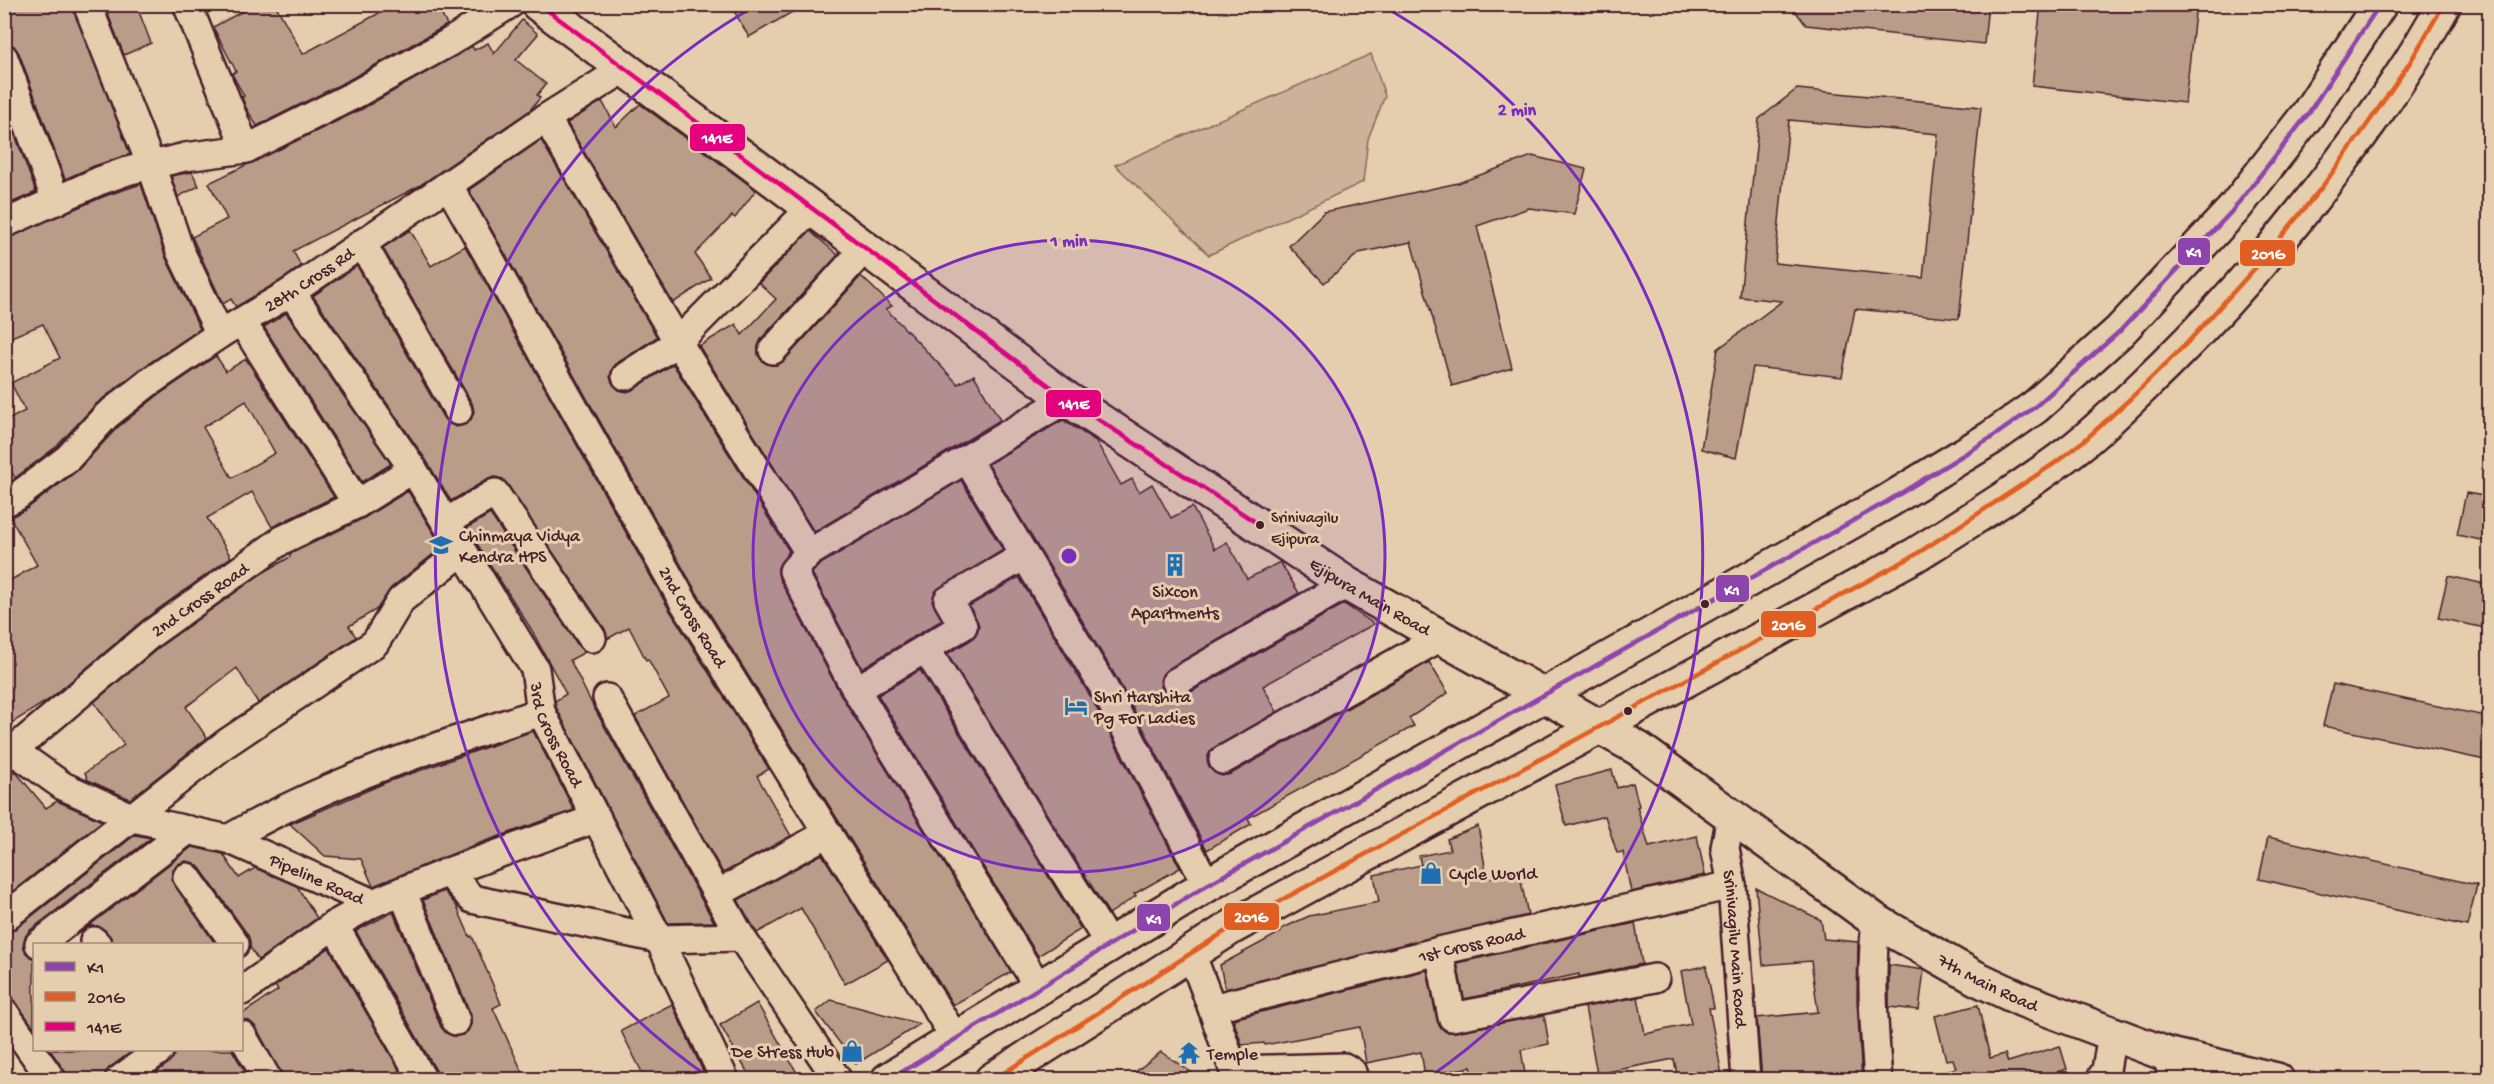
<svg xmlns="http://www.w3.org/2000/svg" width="2494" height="1084" font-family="'Gochi Hand',sans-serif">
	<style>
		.green { fill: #cbb298; stroke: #8a6862; stroke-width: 1.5 }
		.building { fill: #b99d89; stroke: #4a1f2b; stroke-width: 1.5; fill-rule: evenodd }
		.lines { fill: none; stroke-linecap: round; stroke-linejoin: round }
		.street-casing { stroke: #4a1f2b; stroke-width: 32 }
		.secondary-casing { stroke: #4a1f2b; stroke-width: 38 }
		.primary-casing { stroke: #4a1f2b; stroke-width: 38 }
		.street { stroke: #e4cead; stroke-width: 27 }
		.secondary { stroke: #e4cead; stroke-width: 33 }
		.primary { stroke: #e4cead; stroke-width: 33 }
		.bus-1-casing { stroke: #e4cead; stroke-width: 9 }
		.bus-2-casing { stroke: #e4cead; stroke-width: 9 }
		.bus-3-casing { stroke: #e4cead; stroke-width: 9 }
		.bus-1 { stroke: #8e44ad; stroke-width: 4.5 }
		.bus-2 { stroke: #e15e23; stroke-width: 4.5 }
		.bus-3 { stroke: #e5007d; stroke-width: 4.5 }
		.ring { fill: none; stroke: #7b2cbf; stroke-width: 3 }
		.bus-dot { fill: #4a1f2b; stroke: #e4cead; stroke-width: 2 }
		.labels { text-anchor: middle; stroke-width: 6; stroke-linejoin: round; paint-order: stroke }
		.bus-label { font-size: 16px; fill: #4a1f2b; stroke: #e4cead; text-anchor: start }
		.street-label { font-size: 18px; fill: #4a1f2b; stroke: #e4cead }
		.poi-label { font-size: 18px; fill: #4a1f2b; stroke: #e4cead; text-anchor: start }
		.centre { fill: #7b2cbf; stroke: #e4cead; stroke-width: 3 }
		.ring-label { font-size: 18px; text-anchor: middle; font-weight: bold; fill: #7b2cbf; stroke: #e4cead; stroke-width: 6; stroke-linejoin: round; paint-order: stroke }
		.line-badge { stroke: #e4cead; stroke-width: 2 }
		.badge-label { font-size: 16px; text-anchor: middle; font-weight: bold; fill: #fff }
	</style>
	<rect width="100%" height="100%" fill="#e4cead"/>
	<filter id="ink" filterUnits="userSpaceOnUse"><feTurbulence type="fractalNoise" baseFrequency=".0167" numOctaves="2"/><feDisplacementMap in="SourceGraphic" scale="12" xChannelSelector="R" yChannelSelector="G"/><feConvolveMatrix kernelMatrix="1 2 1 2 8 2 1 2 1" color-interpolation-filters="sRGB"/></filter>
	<g filter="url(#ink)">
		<polygon class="green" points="1371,54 1385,96 1368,139 1363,182 1209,255 1115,165"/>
		<g class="building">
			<polygon points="4,4 72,4 130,154 94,166 65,179 19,53 14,46 4,43"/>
			<polygon points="104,4 136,4 151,43 124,55"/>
			<polygon points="256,4 275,4 303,54 396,4 436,4 447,25 347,81 257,126 246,108 242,97 244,96 232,74 236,71 213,27"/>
			<polygon points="730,4 806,4 749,37"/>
			<polygon points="1790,4 1903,4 1950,10 1951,4 1988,4 1984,44 1806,25"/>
			<polygon points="2041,4 2196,4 2185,103 2032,86"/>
			<polygon points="522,20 538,34 516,60 546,84 537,95 540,98 529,111 419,186 293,251 301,266 283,279 236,307 231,299 223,304 192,237 227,219 209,183 362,109 472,46 474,50 488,43 494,54"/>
			<path d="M1797,89L1981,107L1959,319L1855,309L1842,377L1753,367L1736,458L1701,449L1718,349L1782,301L1740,297L1759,119ZM1789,120L1938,134L1923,278L1775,263Z"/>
			<polygon points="602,101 616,127 640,104 756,190 735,218 732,216 695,254 711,278 673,303 567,123"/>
			<polygon points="4,105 36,192 4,206"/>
			<polygon points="541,140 657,337 617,363 612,369 610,377 613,384 619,390 627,392 634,389 673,364 789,551 778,568 779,578 842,697 1011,972 953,1005 697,593 469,190"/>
			<polygon points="1532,156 1586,169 1574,214 1529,208 1477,226 1512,368 1452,386 1411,242 1359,253 1324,283 1289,246 1324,212 1458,183"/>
			<polygon points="192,172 199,186 178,197 171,176"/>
			<polygon points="141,184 166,258 200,329 139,370 96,404 57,446 15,478 4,458 4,422 25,411 11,383 60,358 43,324 4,340 4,239 105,196"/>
			<polygon points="410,230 431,266 465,246 669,609 769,769 757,776 791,836 723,873 635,716 669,698 648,659 646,660 629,627 607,639 605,629 503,479 495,477 488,479 451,501 426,460 313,296 357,266 444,419 450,424 457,427 466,424 471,419 474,412 472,403 383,248"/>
			<polygon points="810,231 838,255 761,339 758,347 758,355 762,361 770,365 777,365 784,361 861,276 892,306 886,309 958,384 974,375 1000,420 814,532 699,346 736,324 742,335 776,299 759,283"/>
			<polygon points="286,313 391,464 362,482 264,327"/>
			<path d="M216,356L226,371L246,359L334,497L272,527L252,492L207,518L231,557L143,620L50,699L4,728V584L37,565L10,517L25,510L77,471L117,428L157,396ZM246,401L275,453L232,478L203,427Z"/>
			<polygon points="1063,420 1096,441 1121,485 1132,479 1139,492 1152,484 1171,518 1192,507 1215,549 1227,542 1247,579 1280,562 1299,593 1168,669 1162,675 1160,681 1162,689 1168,695 1175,698 1184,696 1344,604 1374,624 1263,686 1277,712 1210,752 1207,760 1210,768 1215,773 1222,776 1231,774 1429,662 1448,693 1409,718 1414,726 1248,818 1251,824 1207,850 1118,680 988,464"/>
			<polygon points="961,480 1003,550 935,592 932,601 942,620 862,668 812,573 819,565"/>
			<polygon points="408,491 442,547 391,588 377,609 349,626 356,637 258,703 237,668 186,707 207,738 130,799 88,780 85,773 124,745 94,702 162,645 261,574 290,557 290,554 364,518"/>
			<polygon points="2466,493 2490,497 2490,542 2457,535"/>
			<polygon points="490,514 579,647 585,652 570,660 593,706 714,922 668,923 556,707 555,701 566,694 531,629 467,528"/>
			<polygon points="2448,576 2490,585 2490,629 2438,618"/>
			<polygon points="1019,577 1090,696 1180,868 1134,894 1136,896 1109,914 947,654 971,640 977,633 979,625 969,606"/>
			<polygon points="920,670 1081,929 1038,956 878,695"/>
			<polygon points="2333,684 2490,717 2490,761 2323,726"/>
			<polygon points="533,731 574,810 477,844 373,886 361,859 325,856 290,824 387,782"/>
			<polygon points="1612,770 1617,788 1633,783 1639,806 1637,807 1649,847 1697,836 1705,875 1631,892 1623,852 1617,853 1605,816 1566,826 1555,785"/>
			<polygon points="15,771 46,808 57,801 102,821 4,898 4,780"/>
			<polygon points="1478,826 1487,878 1519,871 1528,915 1225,989 1220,965 1281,932 1281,929 1309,916 1379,902 1374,875 1421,865 1419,856 1450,850 1447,839"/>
			<polygon points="135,835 151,838 29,931 25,937 23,945 26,953 34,959 34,1028 16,1002 4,997 4,933 14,930"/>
			<polygon points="2268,837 2477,885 2467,926 2259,879"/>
			<polygon points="192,847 223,854 239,878 255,868 297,886 317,918 258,960 250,947 248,935 200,868 194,863 186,861 178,864 173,870 171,879 216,945 112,945 112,939 105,930 98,926 86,928"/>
			<polygon points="822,854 888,960 845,984 801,908 757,933 738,900"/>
			<polygon points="1756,888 1821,920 1824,939 1858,942 1857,1001 1862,1080 1762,1080 1757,1018 1818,1012 1811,961 1763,965"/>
			<polygon points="444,891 456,905 470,937 472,936 501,1004 493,1008 526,1080 439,1080 437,1072 356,931 393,912 441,1027 446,1033 453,1036 463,1035 468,1031 471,1024 471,1015 423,900"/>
			<polygon points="1635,923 1642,964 1579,977 1579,974 1464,999 1457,963"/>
			<polygon points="329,948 405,1080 284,1080 256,1027 249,1021 242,1019 242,1014 278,990 275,986"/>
			<polygon points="1889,965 1924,970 1919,1010 1889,1007"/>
			<polygon points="1706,966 1714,1008 1709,1008 1723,1080 1678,1080 1674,1059 1597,1074 1585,1007 1638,997 1645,1034 1691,1024 1681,971"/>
			<polygon points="1427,970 1437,1020 1440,1027 1446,1032 1455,1032 1544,1015 1549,1044 1521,1050 1526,1080 1474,1080 1471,1067 1425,1076 1421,1052 1366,1063 1360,1027 1265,1045 1264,1043 1242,1045 1233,1019"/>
			<polygon points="831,1000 920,1024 856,1064 816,1012"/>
			<polygon points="757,1003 801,1080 752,1080 720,1025"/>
			<polygon points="672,1004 707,1080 646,1080 621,1031"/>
			<polygon points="1978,1005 1990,1058 2005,1054 2008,1062 2060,1046 2067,1069 2034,1080 1938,1080 1937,1074 1956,1068 1953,1059 1946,1060 1935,1016"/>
			<polygon points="50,1050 134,1050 109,1068 104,1080 68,1080 65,1071"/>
			<polygon points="176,1050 232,1050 250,1080 146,1080 170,1062"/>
			<polygon points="1161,1052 1203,1080 1125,1080"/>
		</g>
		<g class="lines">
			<g class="street-casing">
				<g id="street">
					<polyline points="87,4 151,165 180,251 220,334"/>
					<polyline points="187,4 246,149"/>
					<polyline points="4,58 56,201"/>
					<polyline points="546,118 678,342 809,553"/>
					<path id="s1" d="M449,186L683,601L955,1038"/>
					<polyline points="4,224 99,181 127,171 185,157 246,149 354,95 448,43 510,4"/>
					<polyline points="362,243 458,411"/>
					<path id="s2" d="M291,292L413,469L535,669L541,712L659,939L725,1080"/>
					<polyline points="242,322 357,504"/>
					<polyline points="773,350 864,249"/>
					<polyline points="626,376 678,342 811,208"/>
					<polyline points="967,459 1104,688 1207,885"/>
					<path id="s3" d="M4,503L16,497L68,458L106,416L148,383L220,334L291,292L546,118L624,69"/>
					<polyline points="446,522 495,493 592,638"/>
					<polyline points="926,649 1109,944"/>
					<polyline points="1176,682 1347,584"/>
					<polyline points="856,690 963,626 948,600 1024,556"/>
					<polyline points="607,698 741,937 838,1080"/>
					<path id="s4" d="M4,744L63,786L133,818L228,839L373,903L448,872L472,899L659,939L741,937"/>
					<path id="s5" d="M4,758L152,633L282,540L357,504L413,469"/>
					<polyline points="1223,760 1441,637"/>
					<path id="s6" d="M1731,816L1725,848L1732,885L1746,1080"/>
					<path d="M228,839C326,782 434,747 541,712"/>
					<polyline points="448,872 597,818"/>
					<polyline points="187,877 235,944"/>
					<polyline points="402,891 456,1021"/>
					<polyline points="717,894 828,833"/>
					<polyline points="4,918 225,744 375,643 401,600 463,551"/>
					<path d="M1876,921C1870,975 1874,1026 1878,1080"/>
					<polyline points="334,925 423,1080"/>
					<polyline points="94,941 97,944"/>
					<polyline points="39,944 188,830"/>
					<polyline points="1439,951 1452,1017 1655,978"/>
					<path id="s7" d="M1191,953L1212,1008L1439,951L1732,885"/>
					<polyline points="1039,988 856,690 793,571 809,553 1067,399"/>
					<polyline points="242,991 334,925 373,903"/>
					<polyline points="1212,1008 1237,1080"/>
					<polyline points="4,1012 52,1080"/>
					<polyline points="242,1035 268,1080"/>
					<polyline points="2166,1054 2174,1080"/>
					<polyline points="1234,1070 1344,1067 1352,1072 1354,1080"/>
					<polyline points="119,1080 160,1050"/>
					<polyline points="2100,1080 2106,1070 2112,1034"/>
				</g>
			</g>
			<g class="secondary-casing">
				<g id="secondary">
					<path id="s8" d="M538,4L1067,399L1347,584L1639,749L1876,921L1976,978L2023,1000L2166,1054L2277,1080"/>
				</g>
			</g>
			<g class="primary-casing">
				<g id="primary">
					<polyline points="888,1080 1207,885 1888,501 1991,438 2035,407 2120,331 2233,210 2308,114 2380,4"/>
					<path d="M992,1080L1232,927L1915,555C1969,521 2023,488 2074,449C2106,424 2135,394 2164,366C2229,302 2288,233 2342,160C2379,110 2415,59 2444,4"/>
				</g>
			</g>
			<use href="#street" class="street"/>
			<use href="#secondary" class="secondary"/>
			<use href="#primary" class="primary"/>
			<g class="bus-1-casing">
				<polyline id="bus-1" points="889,1080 1207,885 1888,501 1991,438 2035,407 2120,331 2233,210 2308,114 2380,4"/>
			</g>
			<g class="bus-2-casing">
				<polyline id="bus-2" points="993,1080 1232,927 1915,555 2055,463 2086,439 2131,398 2188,342 2257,266 2322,187 2369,122 2409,64 2444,4"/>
			</g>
			<g class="bus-3-casing">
				<polyline id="bus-3" points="539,4 1067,399 1260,525"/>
			</g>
			<use href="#bus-1" class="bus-1"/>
			<use href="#bus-2" class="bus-2"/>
			<use href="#bus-3" class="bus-3"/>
		</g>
	</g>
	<circle cx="1069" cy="556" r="316" fill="#7b2cbf" fill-opacity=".12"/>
	<g class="ring">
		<circle cx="1069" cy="556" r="316"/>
		<path d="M710 1078A633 633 0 0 1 757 5M1381 5A633 633 0 0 1 1428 1078"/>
	</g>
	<defs>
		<g id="school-bare" transform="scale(1.8)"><path d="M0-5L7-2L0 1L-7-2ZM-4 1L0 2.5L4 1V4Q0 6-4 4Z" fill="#1f6fb2" stroke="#e4cead" stroke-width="2.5" paint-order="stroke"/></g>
		<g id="building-bare" transform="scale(1.8)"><path d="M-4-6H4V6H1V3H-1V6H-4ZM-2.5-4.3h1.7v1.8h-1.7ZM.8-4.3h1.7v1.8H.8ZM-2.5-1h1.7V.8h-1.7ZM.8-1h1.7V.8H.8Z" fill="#1f6fb2" stroke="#e4cead" stroke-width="2.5" paint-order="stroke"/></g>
		<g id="hotel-bare" transform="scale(1.8)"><path d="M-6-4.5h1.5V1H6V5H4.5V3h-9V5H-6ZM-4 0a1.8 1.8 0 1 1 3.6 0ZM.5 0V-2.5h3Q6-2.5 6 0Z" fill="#1f6fb2" stroke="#e4cead" stroke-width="2.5" paint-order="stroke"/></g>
		<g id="shop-bare" transform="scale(1.8)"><path d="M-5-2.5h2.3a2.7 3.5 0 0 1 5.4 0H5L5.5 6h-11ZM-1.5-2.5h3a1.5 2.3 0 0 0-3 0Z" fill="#1f6fb2" stroke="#e4cead" stroke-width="2.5" paint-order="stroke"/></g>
		<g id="temple-bare" transform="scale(1.8)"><path d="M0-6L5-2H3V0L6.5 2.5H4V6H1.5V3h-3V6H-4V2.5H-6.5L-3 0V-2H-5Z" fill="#1f6fb2" stroke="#e4cead" stroke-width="2.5" paint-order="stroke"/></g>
	</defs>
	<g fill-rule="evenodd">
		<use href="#school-bare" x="441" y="545"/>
		<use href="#building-bare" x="1175" y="565"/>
		<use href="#hotel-bare" x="1076" y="706"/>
		<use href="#shop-bare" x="1431" y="873"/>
		<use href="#shop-bare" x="852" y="1051"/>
		<use href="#temple-bare" x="1189" y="1053"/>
	</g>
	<g class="bus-dot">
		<circle cx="1260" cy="525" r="5"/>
		<circle cx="1705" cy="604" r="5"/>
		<circle cx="1628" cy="711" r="5"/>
	</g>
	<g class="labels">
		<g class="bus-label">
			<text x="1271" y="522">Srinivagilu<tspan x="1271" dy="21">Ejipura</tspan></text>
		</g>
		<g class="street-label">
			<text dy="6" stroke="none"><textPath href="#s3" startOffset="380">28th Cross Rd</textPath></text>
			<text dy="6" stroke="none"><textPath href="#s8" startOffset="1022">Ejipura Main Road</textPath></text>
			<text dy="6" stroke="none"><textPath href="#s5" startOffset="252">2nd Cross Road</textPath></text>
			<text dy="6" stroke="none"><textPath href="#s1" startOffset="495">2nd Cross Road</textPath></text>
			<text dy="6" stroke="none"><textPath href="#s2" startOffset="519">3rd Cross Road</textPath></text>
			<text dy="6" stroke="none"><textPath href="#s4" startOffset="344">Pipeline Road</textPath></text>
			<text dy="6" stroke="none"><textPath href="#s7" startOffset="326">1st Cross Road</textPath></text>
			<text dy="6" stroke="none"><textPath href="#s6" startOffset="134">Srinivagilu Main Road</textPath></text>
			<text dy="6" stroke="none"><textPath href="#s8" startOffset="1752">7th Main Road</textPath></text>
		</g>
		<g class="poi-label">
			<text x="459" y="541">Chinmaya Vidya<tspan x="459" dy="21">Kendra HPS</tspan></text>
			<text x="1175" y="597" text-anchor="middle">Sixcon<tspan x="1175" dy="21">Apartments</tspan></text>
			<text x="1094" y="702">Shri Harshita<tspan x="1094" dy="21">Pg For Ladies</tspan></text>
			<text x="1449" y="879">Cycle World</text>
			<text x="834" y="1057" text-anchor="end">De Stress Hub</text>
			<text x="1207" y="1059">Temple</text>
		</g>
	</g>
	<circle cx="1069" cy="556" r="9" class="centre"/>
	<g class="ring-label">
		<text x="1517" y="115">2 min</text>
		<text x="1069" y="246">1 min</text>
	</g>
	<g class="line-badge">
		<rect x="689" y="123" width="57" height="29" rx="6" fill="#e5007d"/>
		<rect x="2177" y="237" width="34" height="29" rx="6" fill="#8e44ad"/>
		<rect x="2239" y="239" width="57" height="28" rx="6" fill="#e15e23"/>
		<rect x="1045" y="389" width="57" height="29" rx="6" fill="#e5007d"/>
		<rect x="1715" y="574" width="35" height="29" rx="6" fill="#8e44ad"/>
		<rect x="1760" y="610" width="57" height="28" rx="6" fill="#e15e23"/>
		<rect x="1223" y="902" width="57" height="29" rx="6" fill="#e15e23"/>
		<rect x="1136" y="903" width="35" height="29" rx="6" fill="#8e44ad"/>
	</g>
	<g class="badge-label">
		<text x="717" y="143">141E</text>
		<text x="2194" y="257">K1</text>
		<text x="2268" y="259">201G</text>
		<text x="1074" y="409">141E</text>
		<text x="1732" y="595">K1</text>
		<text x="1788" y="630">201G</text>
		<text x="1251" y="922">201G</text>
		<text x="1154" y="924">K1</text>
	</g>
	<rect width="2494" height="1084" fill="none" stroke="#e4cead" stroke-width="24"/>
	<rect x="12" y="12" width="2470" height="1060" fill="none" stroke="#4a1f2b" stroke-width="2" filter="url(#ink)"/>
	<rect x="33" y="943" width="210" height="108" fill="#e4cead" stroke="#a68879" stroke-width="1.5"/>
	<rect x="45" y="962" width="30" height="9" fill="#8e44ad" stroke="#a68879" stroke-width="1.5"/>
	<text x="87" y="973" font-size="18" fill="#4a1f2b">K1</text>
	<rect x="45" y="992" width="30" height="9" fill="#e15e23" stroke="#a68879" stroke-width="1.5"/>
	<text x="87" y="1003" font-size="18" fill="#4a1f2b">201G</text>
	<rect x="45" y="1022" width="30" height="9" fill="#e5007d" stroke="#a68879" stroke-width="1.5"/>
	<text x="87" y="1033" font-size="18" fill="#4a1f2b">141E</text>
</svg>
